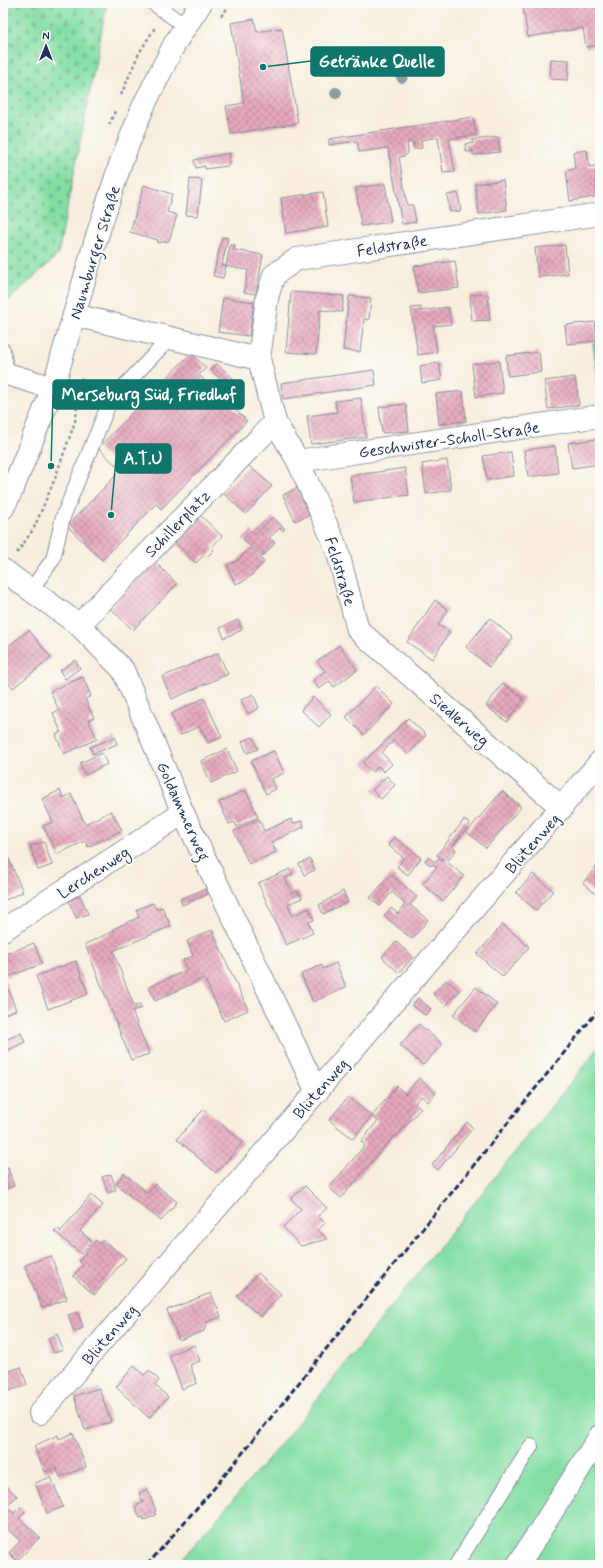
<svg xmlns="http://www.w3.org/2000/svg" width="603" height="1568" font-family="Mynerve,sans-serif">
	<style>
		.green { fill: #83dea4; stroke: #4f8681 }
		.cemetery { fill: url(#cemetery-stones); stroke: #4f8681 }
		.building { fill: url(#building-cross-hatch) }
		.lines { fill: none; stroke-linecap: round; stroke-linejoin: round }
		.lane-casing { stroke: #898e9e; stroke-width: 16 }
		.street-casing { stroke: #898e9e; stroke-width: 24 }
		.secondary-casing { stroke: #898e9e; stroke-width: 24 }
		.path { stroke: #898e9e; stroke-width: 2.5; stroke-dasharray: 3 3; stroke-linecap: butt }
		.lane { stroke: #fff; stroke-width: 14 }
		.street { stroke: #fff; stroke-width: 22 }
		.secondary { stroke: #fff; stroke-width: 22 }
		.rail { stroke: #1b2f5e; stroke-width: 3; stroke-dasharray: 6 3; stroke-linecap: butt }
		.tree { fill: #8c9da1 }
		.labels { text-anchor: middle; stroke-width: 4; stroke-linejoin: round; paint-order: stroke }
		.street-label { font-size: 16px; fill: #1b2f5e; stroke: #fdfcf7 }
		.leader { fill: none; stroke: #0f766e; stroke-width: 1.5 }
		.callout-dot { fill: #0f766e; stroke: #fdfcf7; stroke-width: 1.5 }
		.callout { fill: #0f766e; stroke: #0f766e; stroke-width: 1.5 }
		.callout-label { font-size: 17px; text-anchor: middle; font-weight: bold; fill: #fff }
	</style>
	<defs>
		<pattern id="cemetery-stones" width="16" height="16" patternUnits="userSpaceOnUse"><rect width="16" height="16" fill="#83dea4"/><path d="M2 7V4a2 2 0 0 1 4 0v3zM10 15v-3a2 2 0 0 1 4 0v3z" fill="#71bf90"/></pattern>
		<pattern id="building-cross-hatch" width="8" height="8" patternUnits="userSpaceOnUse"><rect width="8" height="8" fill="#e6a9be"/><path d="M0 0l8 8M0 8l8-8" fill="none" stroke="#ba8a9e"/></pattern>
	</defs>
	<rect width="100%" height="100%" fill="#fdfcf7"/>
	<filter id="ink" filterUnits="userSpaceOnUse"><feTurbulence type="fractalNoise" baseFrequency=".025" numOctaves="2"/><feDisplacementMap in="SourceGraphic" scale="8" xChannelSelector="R" yChannelSelector="G"/><feConvolveMatrix kernelMatrix="1 2 1 2 8 2 1 2 1" color-interpolation-filters="sRGB"/></filter>
	<filter id="wash" filterUnits="userSpaceOnUse"><feTurbulence type="fractalNoise" baseFrequency=".012" numOctaves="4" result="noise"/><feDisplacementMap in="SourceGraphic" scale="16" xChannelSelector="R" yChannelSelector="G"/><feGaussianBlur stdDeviation="0.9" result="paint"/><feColorMatrix in="noise" values="0 0 0 0 0 0 0 0 0 0 0 0 0 0 0 0 0 1.4 0 .05"/><feComposite in="paint" operator="in"/></filter>
	<g filter="url(#wash)">
		<rect width="100%" height="100%" fill="#f7eedd"/>
		<g class="green">
			<polygon points="600,342 600,394 593,343"/>
			<polygon points="600,1046 600,1565 177,1565 286,1438"/>
		</g>
		<polygon class="cemetery" points="3,3 107,3 58,255 3,305"/>
		<g id="blocks">
			<g class="building">
				<polygon points="522,3 600,3 600,45 586,47 583,28 528,37"/>
				<polygon points="254,19 257,32 282,28 298,123 231,134 226,106 244,103 231,23"/>
				<polygon points="551,59 569,60 568,80 550,79"/>
				<polygon points="473,117 476,135 449,139 455,172 443,173 438,137 421,140 422,148 414,149 413,142 407,143 408,153 405,156 399,157 407,205 413,205 416,222 402,224 388,148 359,152 357,141 329,145 329,139"/>
				<polygon points="498,137 500,152 473,155 473,151 466,152 465,144 473,143 472,140"/>
				<polygon points="587,150 589,167 600,165 600,196 570,201 566,171 575,169 573,152"/>
				<polygon points="230,153 228,166 205,169 205,166 196,168 194,160"/>
				<polygon points="190,179 202,180 198,216 186,215"/>
				<polygon points="503,180 507,210 479,214 475,184"/>
				<polygon points="385,184 391,222 361,226 356,188"/>
				<polygon points="144,185 172,194 167,212 177,215 169,241 157,243 158,240 130,232"/>
				<polygon points="323,192 328,227 286,233 281,198"/>
				<polygon points="458,193 461,211 450,212 447,195"/>
				<polygon points="222,237 228,238 222,265 226,266 223,278 213,276"/>
				<polygon points="230,245 235,245 234,250 263,255 256,294 244,292 248,270 226,266"/>
				<polygon points="565,245 568,274 538,277 535,248"/>
				<polygon points="455,261 459,288 418,293 414,266"/>
				<polygon points="291,292 344,296 342,312 320,310 316,354 286,352"/>
				<polygon points="488,294 490,320 472,321 470,295"/>
				<polygon points="349,296 371,298 369,320 364,319 360,352 343,350"/>
				<polygon points="223,298 254,302 249,336 218,332"/>
				<polygon points="421,307 421,311 448,307 451,324 433,326 437,352 418,355 411,308"/>
				<polygon points="595,322 597,341 567,344 565,325"/>
				<polygon points="539,352 541,372 508,376 506,356"/>
				<polygon points="191,353 206,368 199,375 247,421 161,509 156,504 102,560 67,526 121,470 98,448"/>
				<polygon points="499,361 503,393 476,397 472,364"/>
				<polygon points="439,363 442,380 422,383 420,366"/>
				<polygon points="217,364 234,379 227,386 211,370"/>
				<polygon points="374,370 376,385 283,399 281,383"/>
				<polygon points="575,377 579,405 548,409 544,381"/>
				<polygon points="463,391 466,421 439,424 436,394"/>
				<polygon points="361,398 366,437 311,444 307,416 337,412 335,401"/>
				<polygon points="406,404 409,431 382,433 379,407"/>
				<polygon points="598,439 600,464 572,468 568,443"/>
				<polygon points="555,446 558,473 528,477 524,450"/>
				<polygon points="511,452 514,476 487,480 483,456"/>
				<polygon points="447,460 451,490 426,494 422,464"/>
				<polygon points="248,465 272,486 246,514 222,492"/>
				<polygon points="405,468 409,495 354,502 350,476"/>
				<polygon points="297,488 309,515 295,521 283,495"/>
				<polygon points="200,515 222,536 212,547 214,550 207,557 204,555 196,563 174,542"/>
				<polygon points="273,517 285,529 283,531 280,528 269,538 275,543 262,557 243,539 251,531 255,535"/>
				<polygon points="250,548 264,562 252,575 244,581 235,584 227,565 237,561"/>
				<polygon points="155,562 177,584 133,630 110,608"/>
				<polygon points="435,600 448,610 438,625 450,632 432,659 407,642"/>
				<polygon points="490,618 513,638 489,667 466,647"/>
				<polygon points="238,620 242,630 224,638 220,628"/>
				<polygon points="29,630 51,658 13,688 3,676 3,650"/>
				<polygon points="339,645 357,670 334,687 330,681 319,689 313,680 325,671 317,661"/>
				<polygon points="218,653 228,674 172,699 162,677"/>
				<polygon points="75,660 80,668 65,679 60,671"/>
				<polygon points="83,677 91,696 85,699 94,718 88,720 97,739 64,754 56,735 61,732 53,713 59,710 50,691"/>
				<polygon points="503,683 524,699 507,722 486,706"/>
				<polygon points="376,686 394,704 364,735 346,717"/>
				<polygon points="253,694 259,708 248,714 241,700"/>
				<polygon points="313,697 331,714 319,727 301,710"/>
				<polygon points="204,698 222,737 208,743 199,726 181,735 171,714"/>
				<polygon points="408,718 426,735 408,755 394,740 382,753 392,764 384,772 378,766 373,772 363,763"/>
				<polygon points="115,737 117,744 93,754 90,747"/>
				<polygon points="253,737 258,749 247,753 242,741"/>
				<polygon points="227,749 237,771 211,783 201,761"/>
				<polygon points="274,751 284,773 271,779 276,789 266,794 251,761"/>
				<polygon points="102,753 107,764 85,775 80,763"/>
				<polygon points="387,776 395,785 381,799 372,790"/>
				<polygon points="60,790 63,798 71,794 85,824 111,811 122,830 88,847 85,841 57,854 43,826 53,822 42,799"/>
				<polygon points="246,790 258,817 237,827 234,822 229,824 219,802"/>
				<polygon points="502,791 521,807 486,848 467,832"/>
				<polygon points="259,819 264,831 291,819 293,824 302,821 304,827 271,842 276,852 249,864 234,831"/>
				<polygon points="464,820 470,824 452,847 456,850 447,862 464,876 443,901 422,884 437,867 433,864 431,866 425,861 428,857 435,862 439,858 441,860 443,859 437,855"/>
				<polygon points="394,837 421,858 408,875 397,867 404,858 388,845"/>
				<polygon points="44,842 52,865 38,870 30,846"/>
				<polygon points="3,845 23,892 3,901"/>
				<polygon points="310,859 315,870 304,875 299,864"/>
				<polygon points="600,862 600,896 599,897 583,883"/>
				<polygon points="290,869 293,875 285,878 292,893 298,891 302,898 288,904 292,916 309,908 314,920 308,922 313,933 286,945 258,883"/>
				<polygon points="391,874 417,897 410,905 428,920 412,939 384,916 391,908 398,914 405,904 392,892 380,906 370,898"/>
				<polygon points="533,874 553,891 536,910 516,893"/>
				<polygon points="205,889 207,895 182,905 180,899"/>
				<polygon points="343,891 348,902 323,914 319,905"/>
				<polygon points="80,895 88,914 76,918 69,901"/>
				<polygon points="153,903 156,909 162,907 171,926 113,951 134,1006 140,1004 142,1008 132,1011 149,1054 131,1060 85,944 114,931 113,929 139,917 136,910"/>
				<polygon points="503,924 529,947 503,977 477,954"/>
				<polygon points="212,930 248,1010 224,1021 204,978 155,1001 149,987 187,970 183,960 193,956 187,941"/>
				<polygon points="396,942 413,957 399,973 382,957"/>
				<polygon points="34,943 42,964 7,977 3,967 3,955"/>
				<polygon points="76,961 88,994 48,1009 36,976"/>
				<polygon points="336,963 346,987 313,1002 301,974 322,965 323,969"/>
				<polygon points="5,980 16,1010 3,1015 3,981"/>
				<polygon points="446,980 459,991 446,1006 433,994"/>
				<polygon points="476,987 497,1004 475,1032 453,1015"/>
				<polygon points="418,998 431,1009 425,1015 412,1005"/>
				<polygon points="419,1024 442,1044 423,1065 400,1045"/>
				<polygon points="21,1033 25,1042 4,1052 3,1041"/>
				<polygon points="419,1078 436,1093 428,1102 421,1096 415,1103 421,1108 396,1137 394,1136 341,1198 329,1188 365,1145 361,1141 378,1121 372,1116 353,1139 329,1120 348,1097 372,1116 397,1086 405,1094"/>
				<polygon points="204,1109 243,1142 216,1173 177,1139"/>
				<polygon points="467,1122 473,1128 438,1170 432,1165"/>
				<polygon points="8,1168 14,1186 3,1190 3,1170"/>
				<polygon points="124,1173 148,1193 155,1184 177,1202 161,1221 116,1184"/>
				<polygon points="111,1174 116,1190 108,1193 102,1177"/>
				<polygon points="305,1186 327,1208 318,1216 325,1223 318,1230 327,1239 301,1246 283,1227 301,1209 291,1199"/>
				<polygon points="91,1195 103,1205 80,1231 92,1241 81,1254 54,1231 57,1228 61,1231"/>
				<polygon points="96,1240 100,1244 103,1240 126,1258 94,1295 73,1276 83,1265 79,1261"/>
				<polygon points="51,1256 67,1299 42,1308 25,1265"/>
				<polygon points="258,1273 281,1294 261,1317 237,1296"/>
				<polygon points="211,1293 221,1317 207,1322 204,1331 179,1340 167,1310"/>
				<polygon points="78,1312 83,1328 74,1332 68,1315"/>
				<polygon points="57,1334 63,1350 54,1353 48,1338"/>
				<polygon points="194,1345 200,1361 190,1365 197,1383 182,1389 169,1355"/>
				<polygon points="134,1366 144,1375 149,1370 159,1380 155,1385 168,1397 149,1418 116,1387"/>
				<polygon points="21,1367 27,1385 3,1393 3,1373"/>
				<polygon points="99,1388 111,1422 85,1430 74,1396"/>
				<polygon points="73,1433 86,1467 60,1477 56,1467 45,1472 34,1446 58,1435 59,1439"/>
				<polygon points="51,1477 63,1507 47,1513 35,1483"/>
				<polygon points="3,1483 17,1496 6,1507 14,1513 20,1507 25,1512 19,1518 40,1537 17,1561 9,1553 20,1541 3,1525"/>
				<polygon points="147,1489 156,1511 154,1511 156,1515 144,1520 143,1517 140,1518 135,1506 143,1503 139,1493"/>
			</g>
		</g>
	</g>
	<g filter="url(#ink)">
		<use href="#blocks" fill-opacity="0" stroke="#898e9e" stroke-width="1"/>
		<g class="lines">
			<g class="lane-casing">
				<g id="lane">
					<polyline points="153,3 185,26"/>
					<polyline points="3,350 7,374"/>
					<polyline points="31,590 53,559 63,517 110,401 170,338"/>
					<polyline points="456,1565 531,1446"/>
				</g>
			</g>
			<g class="street-casing">
				<g id="street">
					<polyline points="74,315 259,359 275,422 298,461 337,549 358,630 562,808"/>
					<polyline points="259,359 267,298 274,275 297,259 600,214"/>
					<polyline points="3,374 7,374 53,388"/>
					<polyline points="298,461 600,416"/>
					<polyline points="3,570 79,625 123,670 183,813 317,1092"/>
					<polyline points="79,625 275,422"/>
					<polyline points="3,930 183,813"/>
					<polyline points="40,1413 600,762"/>
				</g>
			</g>
			<g class="secondary-casing">
				<g id="secondary">
					<polyline points="3,508 13,488 53,388 96,239 121,162 143,107 175,43 201,3"/>
					<polyline points="518,1565 600,1436"/>
				</g>
			</g>
			<g class="path">
				<polyline points="221,16 232,3"/>
				<polyline points="121,95 139,53 156,26"/>
				<polyline points="109,125 116,109"/>
				<polyline points="17,553 34,528 54,481 75,422 82,376"/>
			</g>
			<use href="#lane" class="lane"/>
			<use href="#street" class="street"/>
			<use href="#secondary" class="secondary"/>
			<polyline class="rail" points="147,1565 216,1486 600,1008"/>
		</g>
		<g class="tree">
			<circle cx="402" cy="77" r="6"/>
			<circle cx="336" cy="93" r="6"/>
		</g>
	</g>
	<g class="labels">
		<g class="street-label">
			<text transform="translate(392 245) rotate(-9)" y="6">Feldstraße</text>
			<text transform="translate(94 252) rotate(-73)" y="6">Naumburger Straße</text>
			<text transform="translate(449 439) rotate(-8)" y="6">Geschwister-Scholl-Straße</text>
			<text transform="translate(177 523) rotate(-46)" y="6">Schillerplatz</text>
			<text transform="translate(341 571) rotate(73)" y="6">Feldstraße</text>
			<text transform="translate(460 719) rotate(41)" y="6">Siedlerweg</text>
			<text transform="translate(184 811) rotate(66)" y="6">Goldammerweg</text>
			<text transform="translate(532 843) rotate(-49)" y="6">Blütenweg</text>
			<text transform="translate(93 872) rotate(-33)" y="6">Lerchenweg</text>
			<text transform="translate(320 1088) rotate(-49)" y="6">Blütenweg</text>
			<text transform="translate(109 1334) rotate(-49)" y="6">Blütenweg</text>
		</g>
	</g>
	<path class="leader" d="M263 67L311 61M51 466L53 394M111 515L116 458"/>
	<g class="callout-dot">
		<circle cx="263" cy="67" r="4"/>
		<circle cx="51" cy="466" r="4"/>
		<circle cx="111" cy="515" r="4"/>
	</g>
	<g class="callout">
		<rect x="311" y="47" width="133" height="29" rx="4"/>
		<rect x="53" y="380" width="191" height="29" rx="4"/>
		<rect x="116" y="444" width="55" height="29" rx="4"/>
	</g>
	<g class="callout-label">
		<text x="377" y="67">Getränke Quelle</text>
		<text x="149" y="400">Merseburg Süd, Friedhof</text>
		<text x="143" y="464">A.T.U</text>
	</g>
	<rect width="603" height="1568" fill="none" stroke="#fdfcf7" stroke-width="16"/>
	<g transform="translate(46 46)" stroke="#fdfcf7" stroke-width="3" paint-order="stroke">
	<path d="M0-3L7 15L0 10L-7 15Z" fill="#1b2f5e"/>
	<text y="-6" font-size="11" font-weight="bold" text-anchor="middle" fill="#1b2f5e">N</text>
	</g>
</svg>
